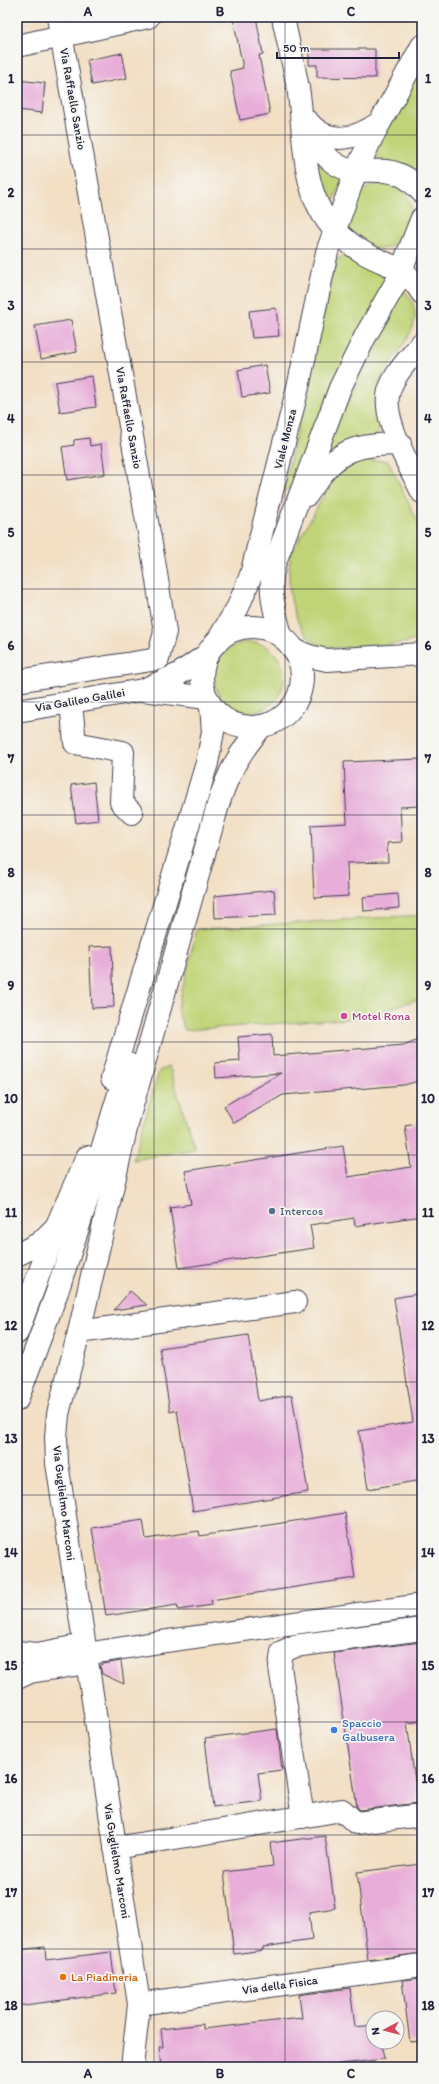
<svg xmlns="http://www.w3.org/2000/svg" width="439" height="2084" font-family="Itim,sans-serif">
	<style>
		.green { fill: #c0d477; stroke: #717b59 }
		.building { fill: #e8aed9 }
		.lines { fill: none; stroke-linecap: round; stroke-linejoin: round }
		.minor-casing { stroke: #413e50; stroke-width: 24 }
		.minor { stroke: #fff; stroke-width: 22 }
		.grid { fill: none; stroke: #22223b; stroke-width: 1; stroke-opacity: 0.55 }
		.hotel-dot { fill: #d1479c; stroke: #f6f6f2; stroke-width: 1.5 }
		.service-dot { fill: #5c6f8a; stroke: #f6f6f2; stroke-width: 1.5 }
		.shop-dot { fill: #3f7fe0; stroke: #f6f6f2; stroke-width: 1.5 }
		.food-dot { fill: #e8710a; stroke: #f6f6f2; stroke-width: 1.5 }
		.labels { text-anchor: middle; stroke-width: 3.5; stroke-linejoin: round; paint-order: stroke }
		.street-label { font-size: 12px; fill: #22223b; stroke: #f6f6f2 }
		.hotel-label { font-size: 12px; fill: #b23c85; stroke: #f6f6f2; text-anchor: start }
		.service-label { font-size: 12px; fill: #4e5e75; stroke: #f6f6f2; text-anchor: start }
		.shop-label { font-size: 12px; fill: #366cbe; stroke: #f6f6f2; text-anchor: start }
		.food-label { font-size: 12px; fill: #c56008; stroke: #f6f6f2; text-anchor: start }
		.neatline { fill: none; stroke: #22223b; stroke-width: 1.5 }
		.grid-label { font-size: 13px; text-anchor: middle; font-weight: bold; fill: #22223b }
	</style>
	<rect width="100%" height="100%" fill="#f6f6f2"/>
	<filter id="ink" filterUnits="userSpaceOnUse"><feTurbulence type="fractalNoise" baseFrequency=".025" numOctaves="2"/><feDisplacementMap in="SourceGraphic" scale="8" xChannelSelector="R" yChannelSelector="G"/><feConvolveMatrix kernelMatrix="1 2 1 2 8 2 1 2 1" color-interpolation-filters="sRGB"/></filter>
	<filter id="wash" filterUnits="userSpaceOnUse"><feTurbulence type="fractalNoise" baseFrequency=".012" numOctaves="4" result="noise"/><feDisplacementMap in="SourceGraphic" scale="16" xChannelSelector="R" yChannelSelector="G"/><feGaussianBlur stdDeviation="0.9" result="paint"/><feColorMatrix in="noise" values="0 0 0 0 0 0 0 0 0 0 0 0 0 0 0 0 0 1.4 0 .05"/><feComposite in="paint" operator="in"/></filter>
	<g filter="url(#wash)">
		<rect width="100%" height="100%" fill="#f2dfc4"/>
		<g class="green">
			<polygon points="422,62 422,181 370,164"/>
			<polygon points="315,160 343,176 332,205 327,205"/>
			<path d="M384,183C429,188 414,253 373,249L349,229C348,207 359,185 384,183Z"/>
			<polygon points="343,256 387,278 316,424 290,488 285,491 283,490 335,264 338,259"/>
			<path d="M401,287C439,325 389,351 379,385C375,400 383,416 379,431L375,436L328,452L327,450L341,409Z"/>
			<path d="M375,460L388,461L422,530V637C408,645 386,644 371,645C357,646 341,649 328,647C291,642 285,582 291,554L334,477L359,461Z"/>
			<circle cx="249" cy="677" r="35"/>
			<polygon points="422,915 422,998 360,1018 185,1030 177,1011 197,929"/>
			<polygon points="169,1066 195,1149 133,1160 159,1071"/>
		</g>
		<g id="blocks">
			<g class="building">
				<polygon points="240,17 256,17 263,54 259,55 270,114 240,120 230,71 243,68 233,18"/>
				<polygon points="309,49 375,49 375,78 317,77 317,65 309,65"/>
				<polygon points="122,53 127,78 92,85 87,60"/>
				<polygon points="17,80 45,83 42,113 17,110"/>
				<polygon points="276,308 279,336 252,338 249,311"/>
				<polygon points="71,320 77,352 41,359 35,326"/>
				<polygon points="265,365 270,393 242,397 238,370"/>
				<polygon points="92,376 96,407 60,412 55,382"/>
				<polygon points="89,438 90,446 101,444 105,474 67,480 62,447 74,445 74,440"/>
				<polygon points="422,759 422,806 400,807 402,842 387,843 388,862 347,863 348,896 314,898 311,825 347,823 344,762"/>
				<polygon points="94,782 98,820 76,823 71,785"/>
				<polygon points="274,890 276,915 215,918 214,896"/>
				<polygon points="398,894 399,908 364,911 363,897"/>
				<polygon points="112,946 114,1007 92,1008 89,947"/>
				<polygon points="272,1034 273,1056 404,1045 422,1037 422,1080 404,1085 283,1095 234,1123 224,1106 281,1073 216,1078 215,1063 240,1061 238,1037"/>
				<polygon points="422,1123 422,1216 355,1226 354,1218 310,1225 314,1248 179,1268 170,1207 191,1204 185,1171 343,1146 348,1177 411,1167 405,1126"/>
				<polygon points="130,1291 147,1305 114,1310"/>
				<polygon points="422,1293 422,1480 368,1489 359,1431 413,1422 394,1298"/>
				<polygon points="248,1335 258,1401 292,1395 308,1492 193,1511 177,1410 170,1412 160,1348"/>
				<polygon points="345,1513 355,1578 211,1600 212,1605 178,1610 177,1605 106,1616 92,1528 143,1520 146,1539 199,1531 200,1536"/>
				<polygon points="421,1642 422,1721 407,1723 418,1803 360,1810 357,1807 334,1653"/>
				<polygon points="121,1661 124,1684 102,1674 100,1666 103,1664"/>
				<polygon points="277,1729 282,1770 258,1773 262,1801 213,1807 205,1738"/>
				<polygon points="325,1836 335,1908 309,1912 312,1940 263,1947 263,1950 234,1954 224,1872 273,1866 270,1843"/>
				<polygon points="422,1864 422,1953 368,1960 357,1872"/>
				<polygon points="45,1947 46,1960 111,1952 116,1993 17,2006 17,1950"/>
				<polygon points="422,1978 422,2041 410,2042 402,1980"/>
				<polygon points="350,1988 355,2027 373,2025 373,2042 381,2042 384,2059 315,2067 161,2067 159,2047 163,2047 161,2029 203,2024 203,2029 302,2018 299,1995"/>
			</g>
		</g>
	</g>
	<g filter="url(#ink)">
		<use href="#blocks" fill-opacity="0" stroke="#413e50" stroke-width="1"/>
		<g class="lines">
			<g class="minor-casing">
				<g id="minor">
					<path d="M283,17C288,43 295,69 299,94C305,138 301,196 335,230C344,239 355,248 366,254C392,268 405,266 422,293"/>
					<polyline points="17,46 148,17"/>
					<path d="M308,122C329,147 356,139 379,123"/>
					<path d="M308,123C315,146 331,170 358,171C371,171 386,169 398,174C408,177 415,185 422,192"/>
					<path d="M422,343C412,356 396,371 390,388C379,415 410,467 422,492"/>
					<path d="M307,495C336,451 348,445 400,444"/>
					<circle cx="252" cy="677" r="50"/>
					<path d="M281,636C275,612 267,588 275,562L340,388L366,335L397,281L422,218"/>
					<polyline points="217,642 238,607 251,575 299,383 327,252 335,230 356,171 371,139 422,46"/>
					<polyline points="294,650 309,656 327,660 422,654"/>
					<polyline points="17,681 158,659 165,632 155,567 58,17"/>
					<polyline points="143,690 207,698"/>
					<polyline points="71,703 75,743 123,752 121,802 132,813"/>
					<polyline points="17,711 143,690 179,674 208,654"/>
					<polyline points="112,1078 207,763 213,732 211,706"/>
					<polyline points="17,1255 40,1243 55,1228"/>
					<polyline points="79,1332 295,1302"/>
					<polyline points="17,1333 57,1225 87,1157"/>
					<polyline points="17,1400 57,1292 84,1209 128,1064"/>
					<polyline points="17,1652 37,1654 84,1645"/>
					<polyline points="86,1654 160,1642 422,1605"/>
					<polyline points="17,1678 30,1672 87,1663"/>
					<polyline points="303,1817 280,1667 282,1652 295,1646 422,1629"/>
					<polyline points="115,1848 342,1810 356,1823 422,1815"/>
					<polyline points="139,2004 422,1965"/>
					<path d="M132,2067L139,2004L57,1463L56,1437L58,1414L79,1332L129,1116L218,805C228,772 240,752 262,726"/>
				</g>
			</g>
			<use href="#minor" class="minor"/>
		</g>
	</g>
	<path class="grid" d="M154,17V2067M285,17V2067M17,135H422M17,249H422M17,362H422M17,475H422M17,589H422M17,702H422M17,815H422M17,929H422M17,1042H422M17,1155H422M17,1269H422M17,1382H422M17,1495H422M17,1609H422M17,1722H422M17,1835H422M17,1949H422"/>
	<circle class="hotel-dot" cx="344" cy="1016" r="4"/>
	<circle class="service-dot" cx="272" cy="1211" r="4"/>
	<circle class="shop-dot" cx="334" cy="1730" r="4"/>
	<circle class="food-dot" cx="63" cy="1977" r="4"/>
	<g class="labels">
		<g class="street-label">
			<text transform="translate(73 99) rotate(80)" y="4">Via Raffaello Sanzio</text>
			<text transform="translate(129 418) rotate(80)" y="4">Via Raffaello Sanzio</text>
			<text transform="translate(285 439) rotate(-76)" y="4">Viale Monza</text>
			<text transform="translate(80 700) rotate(-10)" y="4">Via Galileo Galilei</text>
			<text transform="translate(64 1503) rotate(83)" y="4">Via Guglielmo Marconi</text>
			<text transform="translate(117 1861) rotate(81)" y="4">Via Guglielmo Marconi</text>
			<text transform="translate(280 1985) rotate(-8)" y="4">Via della Fisica</text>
		</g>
		<g class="hotel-label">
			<text x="352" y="1020">Motel Rona</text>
		</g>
		<g class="service-label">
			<text x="280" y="1215">Intercos</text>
		</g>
		<g class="shop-label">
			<text x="342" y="1727">Spaccio<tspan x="342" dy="14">Galbusera</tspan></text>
		</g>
		<g class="food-label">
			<text x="71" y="1981">La Piadineria</text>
		</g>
	</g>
	<rect width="439" height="2084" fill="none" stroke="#f6f6f2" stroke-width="44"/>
	<g transform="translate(385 2030) rotate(263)"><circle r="19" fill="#f6f6f2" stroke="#a1a1a9"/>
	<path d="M0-3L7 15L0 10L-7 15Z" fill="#d1495b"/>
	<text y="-6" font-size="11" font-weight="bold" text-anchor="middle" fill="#22223b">N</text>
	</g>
	<path d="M277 52v6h122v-6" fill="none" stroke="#22223b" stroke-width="2"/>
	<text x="283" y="52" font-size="12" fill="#22223b" stroke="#f6f6f2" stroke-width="3" paint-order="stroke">50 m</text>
	<rect x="22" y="22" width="395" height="2040" class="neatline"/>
	<g class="grid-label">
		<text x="88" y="16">A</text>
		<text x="220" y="16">B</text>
		<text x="351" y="16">C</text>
		<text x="11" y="83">1</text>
		<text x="428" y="83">1</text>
		<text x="11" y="197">2</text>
		<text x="428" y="197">2</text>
		<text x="11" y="310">3</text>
		<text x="428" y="310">3</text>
		<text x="11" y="423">4</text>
		<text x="428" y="423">4</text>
		<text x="11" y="537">5</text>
		<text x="428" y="537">5</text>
		<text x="11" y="650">6</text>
		<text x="428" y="650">6</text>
		<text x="11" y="763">7</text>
		<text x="428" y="763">7</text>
		<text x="11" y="877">8</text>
		<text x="428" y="877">8</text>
		<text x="11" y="990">9</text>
		<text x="428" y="990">9</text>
		<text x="11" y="1103">10</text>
		<text x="428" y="1103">10</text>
		<text x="11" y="1217">11</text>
		<text x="428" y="1217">11</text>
		<text x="11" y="1330">12</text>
		<text x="428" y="1330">12</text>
		<text x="11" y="1443">13</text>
		<text x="428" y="1443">13</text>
		<text x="11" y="1557">14</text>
		<text x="428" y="1557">14</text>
		<text x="11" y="1670">15</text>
		<text x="428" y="1670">15</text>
		<text x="11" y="1783">16</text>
		<text x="428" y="1783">16</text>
		<text x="11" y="1897">17</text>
		<text x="428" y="1897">17</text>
		<text x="11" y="2010">18</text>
		<text x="428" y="2010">18</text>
		<text x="88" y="2078">A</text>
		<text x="220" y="2078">B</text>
		<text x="351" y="2078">C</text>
	</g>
</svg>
